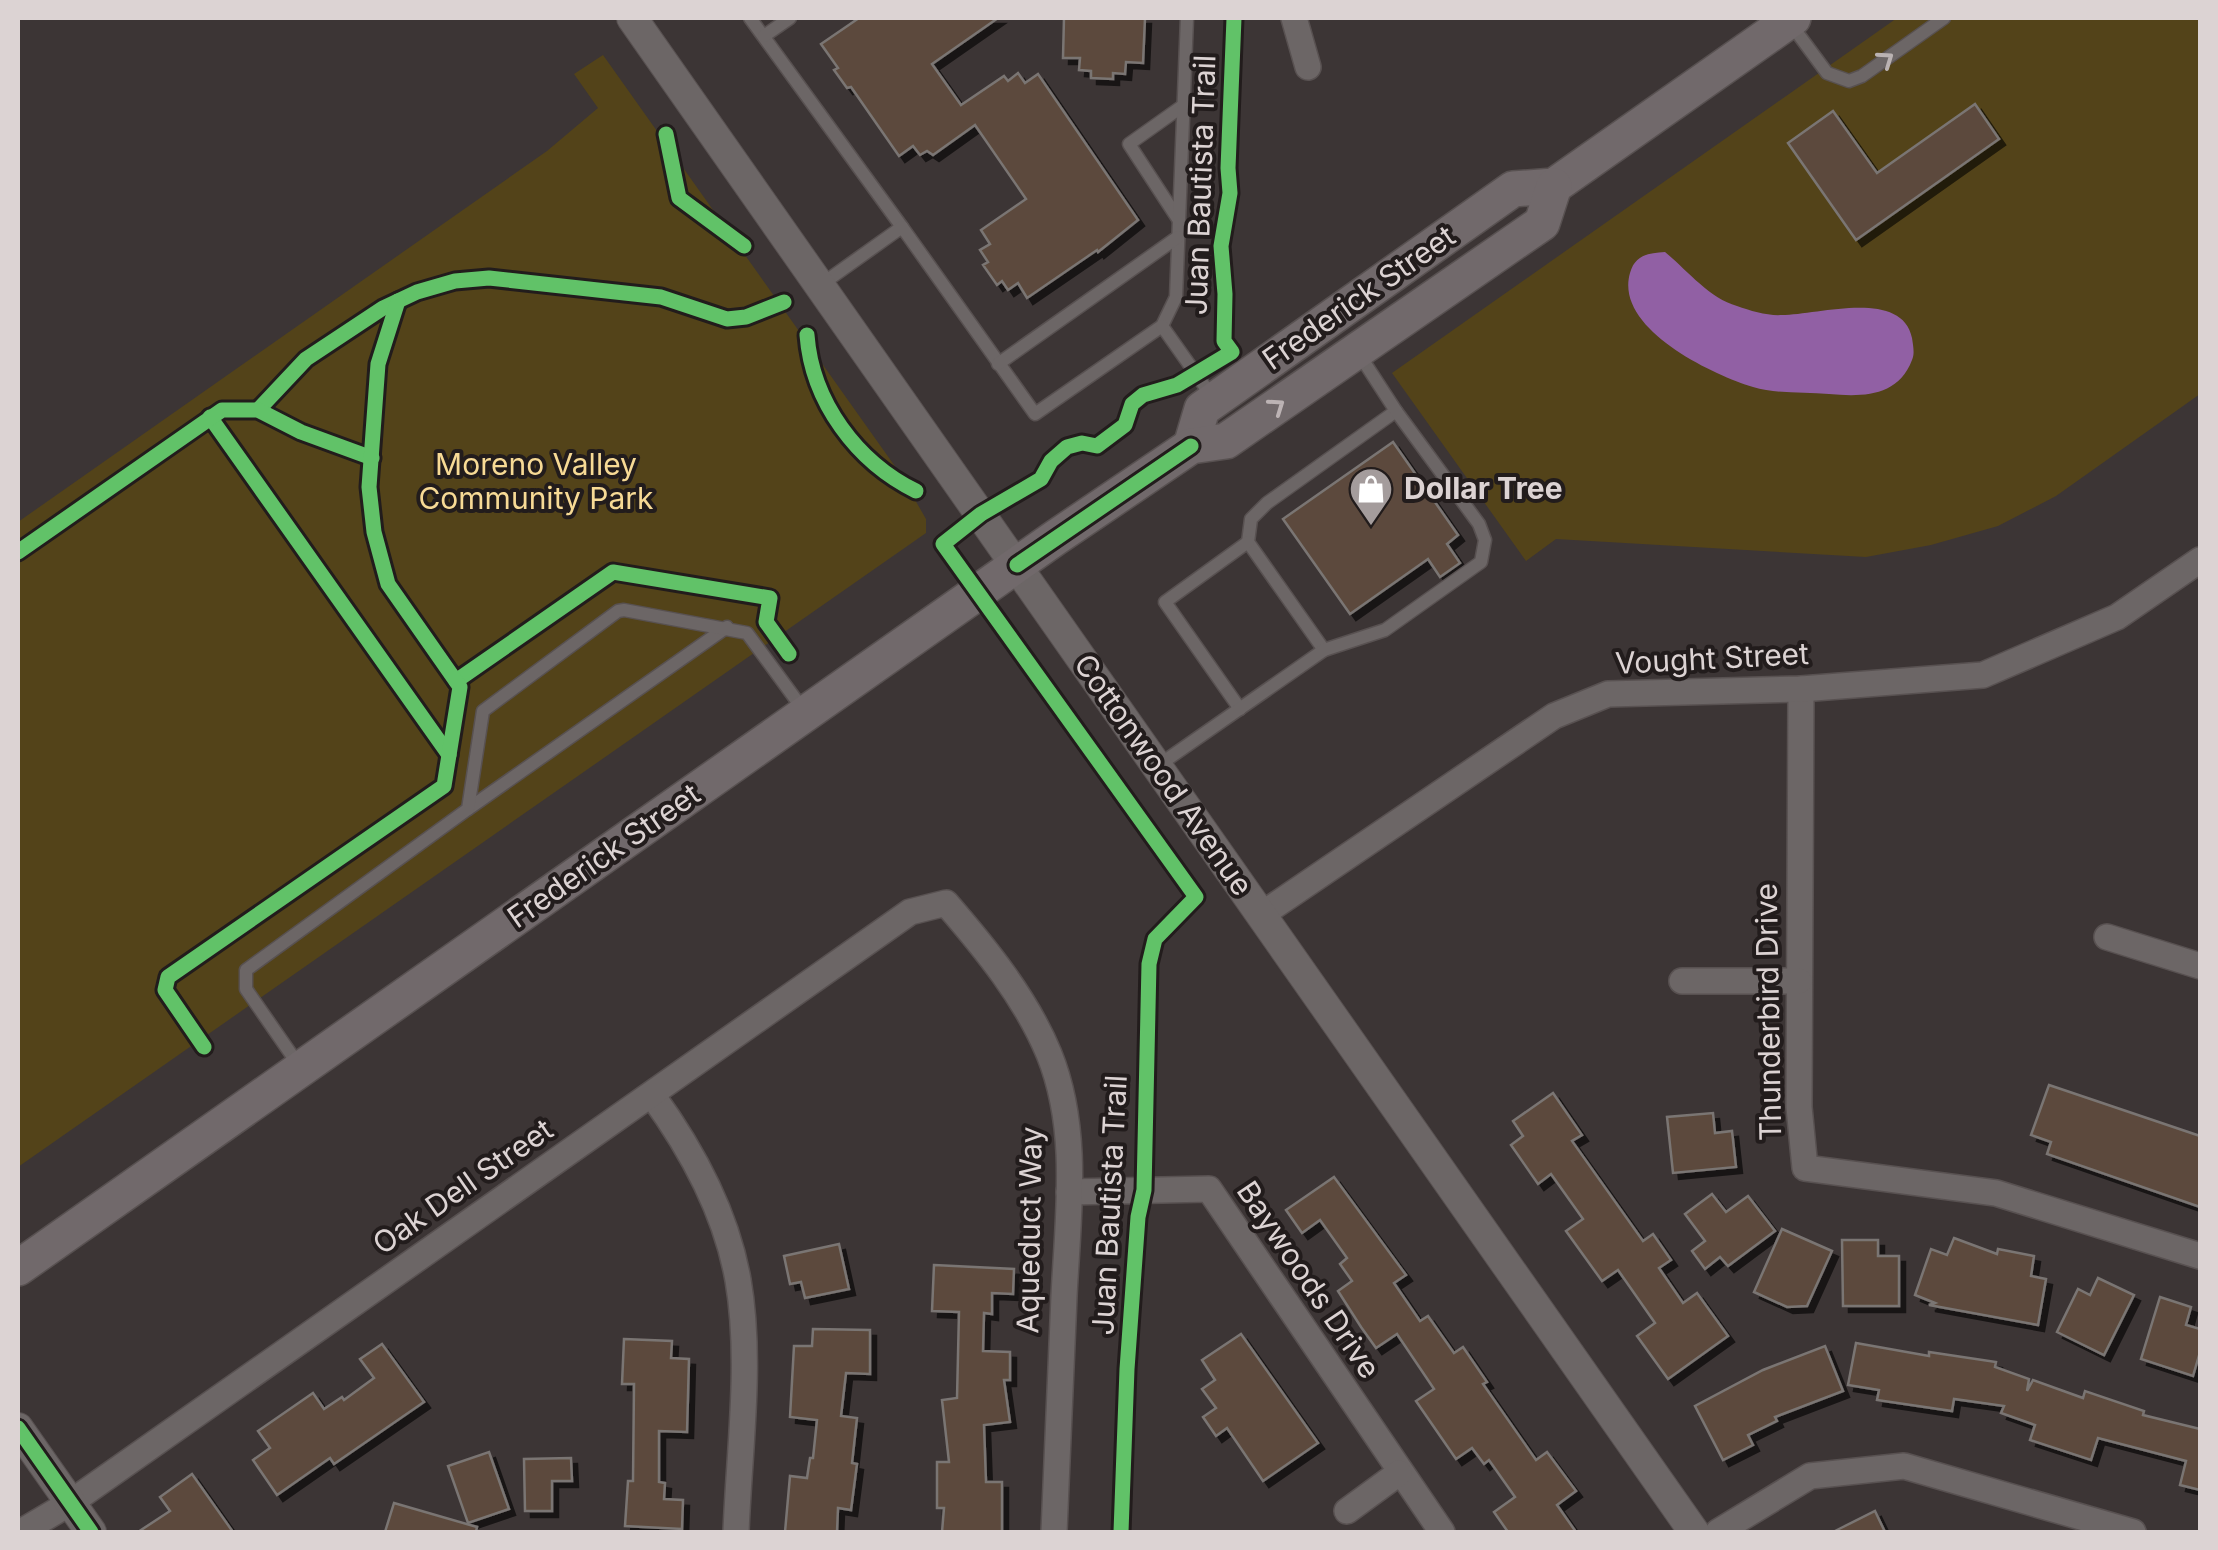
<svg xmlns="http://www.w3.org/2000/svg" width="2218" height="1550" font-family="Inter,sans-serif">
	<style>
		.green { fill: #534319 }
		.water { fill: #9160a4 }
		.building { fill: #5c4a3c; stroke: #7a7573; stroke-width: 2.5; filter: url(#shadow) }
		.lines { fill: none; stroke-linecap: round; stroke-linejoin: round }
		.service-casing { stroke: #585151; stroke-width: 15 }
		.minor-casing { stroke: #585151; stroke-width: 28 }
		.tertiary-casing { stroke: #585151; stroke-width: 32 }
		.secondary-casing { stroke: #585151; stroke-width: 38 }
		.service { stroke: #6c6666; stroke-width: 12 }
		.minor { stroke: #6c6666; stroke-width: 25 }
		.tertiary { stroke: #6c6666; stroke-width: 30 }
		.secondary { stroke: #71696b; stroke-width: 35 }
		.cycleway-casing { stroke: #221c1c; stroke-width: 21 }
		.cycleway { stroke: #61c268; stroke-width: 15 }
		.oneway { stroke: #bab2b2 }
		.oneway2 { stroke: #bcb3b4 }
		.labels { text-anchor: middle; stroke-width: 8; stroke-linejoin: round; paint-order: stroke }
		.street-label { font-size: 30px; fill: #dcd3d3; stroke: #221c1c }
		.park-label { font-size: 30px; fill: #f7da95; stroke: #221c1c }
		.poi-label { font-size: 30px; font-weight: bold; fill: #dcd3d3; stroke: #221c1c; text-anchor: start }
	</style>
	<defs>
		<filter id="shadow"><feDropShadow dx="6" dy="6" stdDeviation="0" flood-color="#0009"/></filter>
	</defs>
	<rect width="100%" height="100%" fill="#3c3535"/>
	<g class="green">
		<polygon points="1897,18 2200,18 2200,394 2056,496 1998,526 1931,545 1866,557 1556,539 1526,561 1392,373"/>
		<polygon points="603,55 899,472 926,519 926,533 18,1167 18,522 547,151 598,108 574,74"/>
	</g>
	<path class="water" d="M1665,252C1687,270 1709,298 1737,306C1751,311 1768,316 1782,315C1817,315 1902,288 1912,338C1913,345 1915,354 1912,360C1898,397 1862,397 1829,394C1805,392 1776,394 1753,387C1711,374 1614,328 1630,273C1635,255 1648,253 1665,252Z"/>
	<g class="building">
		<polygon points="859,18 998,18 932,64 961,105 1004,76 1008,81 1018,73 1025,83 1038,74 1138,220 1098,252 1097,250 1027,298 1018,283 1008,290 1002,281 997,285 983,265 988,262 980,250 990,244 981,230 1026,199 975,125 933,155 927,151 920,155 913,146 899,156 851,87 847,88 834,70 838,68 821,44"/>
		<polygon points="1064,18 1145,18 1143,63 1126,62 1125,74 1113,73 1113,79 1091,78 1091,71 1079,70 1080,58 1063,58"/>
		<polygon points="1975,104 1999,139 1856,240 1788,143 1833,111 1877,173"/>
		<polygon points="1393,442 1458,535 1447,544 1460,563 1440,577 1428,559 1350,614 1283,519"/>
		<polygon points="2049,1085 2200,1136 2200,1207 2047,1154 2051,1142 2031,1135"/>
		<polygon points="1553,1093 1582,1135 1572,1141 1643,1241 1653,1234 1671,1260 1659,1268 1683,1303 1697,1293 1728,1336 1668,1379 1637,1336 1655,1323 1618,1270 1602,1281 1566,1231 1583,1219 1551,1174 1538,1184 1511,1145 1523,1136 1513,1121"/>
		<polygon points="1713,1113 1715,1133 1732,1131 1736,1167 1673,1173 1667,1117"/>
		<polygon points="1334,1177 1406,1275 1394,1283 1420,1321 1428,1316 1454,1353 1463,1347 1487,1382 1483,1384 1536,1460 1547,1452 1576,1491 1557,1505 1576,1532 1508,1532 1494,1512 1515,1497 1489,1460 1484,1464 1472,1448 1456,1459 1416,1401 1434,1389 1397,1334 1376,1348 1361,1327 1338,1291 1352,1281 1340,1264 1347,1258 1320,1220 1302,1233 1286,1210"/>
		<polygon points="1712,1194 1726,1212 1748,1196 1775,1231 1728,1266 1720,1257 1705,1269 1692,1251 1705,1241 1685,1214"/>
		<polygon points="1782,1229 1832,1251 1807,1306 1787,1307 1754,1292"/>
		<polygon points="1954,1238 1997,1254 1998,1249 2034,1256 2031,1276 2046,1279 2038,1325 1929,1305 1935,1303 1915,1295 1931,1249 1947,1255"/>
		<polygon points="1842,1240 1878,1240 1878,1256 1899,1256 1899,1306 1843,1306"/>
		<polygon points="839,1244 849,1289 805,1298 801,1282 790,1284 784,1256"/>
		<polygon points="934,1265 1014,1269 1013,1294 992,1293 992,1314 984,1313 983,1351 1010,1352 1010,1380 1004,1380 1010,1422 984,1425 986,1482 1002,1482 1002,1532 942,1532 944,1508 937,1508 937,1462 949,1462 942,1400 957,1398 959,1312 932,1311"/>
		<polygon points="2098,1278 2134,1295 2104,1355 2057,1332 2078,1289 2090,1295"/>
		<polygon points="2160,1297 2191,1307 2186,1325 2200,1329 2200,1352 2193,1376 2141,1359"/>
		<polygon points="813,1329 870,1330 870,1374 846,1373 841,1416 857,1418 852,1463 857,1464 851,1510 838,1508 837,1532 785,1532 790,1476 807,1478 810,1458 813,1458 817,1420 790,1417 794,1346 812,1346"/>
		<polygon points="1241,1334 1318,1443 1263,1481 1227,1428 1216,1436 1203,1417 1216,1408 1202,1389 1215,1380 1202,1360"/>
		<polygon points="624,1339 672,1341 671,1358 689,1359 687,1432 659,1431 659,1482 665,1483 664,1499 683,1500 682,1529 625,1526 628,1481 633,1481 634,1384 622,1384"/>
		<polygon points="1856,1343 1929,1356 1929,1352 1996,1362 1995,1367 2029,1379 2027,1391 2033,1380 2083,1398 2085,1391 2144,1411 2143,1415 2200,1429 2200,1490 2180,1485 2186,1461 2098,1438 2091,1460 2030,1440 2035,1425 2001,1413 2004,1406 1954,1399 1952,1411 1877,1400 1879,1390 1848,1385"/>
		<polygon points="382,1344 424,1402 334,1464 330,1458 277,1495 253,1460 270,1448 258,1431 313,1393 324,1409 342,1397 344,1400 374,1378 360,1359"/>
		<polygon points="1825,1346 1843,1391 1775,1417 1777,1421 1748,1435 1753,1445 1723,1460 1695,1406 1763,1370"/>
		<polygon points="489,1452 509,1509 468,1523 448,1466"/>
		<polygon points="571,1458 572,1481 552,1481 552,1511 525,1511 524,1459"/>
		<polygon points="192,1474 233,1532 138,1532 170,1511 160,1497"/>
		<polygon points="394,1503 477,1527 476,1532 385,1532"/>
		<polygon points="1875,1511 1885,1532 1833,1532"/>
	</g>
	<g class="lines">
		<g class="service-casing">
			<g id="service">
				<polyline points="750,18 902,227"/>
				<polyline points="1790,23 1827,73 1849,81 1862,76 1944,18"/>
				<polyline points="764,36 790,18"/>
				<polyline points="1178,219 1129,144 1184,105"/>
				<polyline points="822,284 902,227 1035,414 1162,326 1176,297 1187,18"/>
				<polyline points="1162,326 1213,398"/>
				<polyline points="998,364 1178,237"/>
				<polyline points="1324,650 1248,542 1251,519 1267,503 1396,411"/>
				<polyline points="1240,709 1165,602 1248,542"/>
				<polyline points="1159,765 1324,650 1385,630 1481,562 1485,540 1479,524 1396,411 1357,351"/>
				<polyline points="468,809 727,627"/>
				<polyline points="300,1067 246,989 246,970 468,809 483,711 618,611 624,610 747,633 805,712"/>
			</g>
		</g>
		<g class="minor-casing">
			<g id="minor">
				<polyline points="1294,18 1308,67"/>
				<polyline points="1801,689 1799,1107 1805,1168 1996,1193 2200,1256"/>
				<polyline points="1261,915 1554,716 1608,694 1801,689 1983,675 2117,617 2200,560"/>
				<polyline points="2107,937 2200,966"/>
				<polyline points="1682,981 1799,981"/>
				<path d="M652,1095C692,1150 726,1212 738,1280C752,1360 739,1452 736,1532"/>
				<polyline points="1069,1192 1209,1189 1442,1532"/>
				<polyline points="1347,1511 1399,1473"/>
				<path d="M21,1532L70,1503L910,912L946,903C985,948 1026,998 1049,1054C1080,1130 1068,1216 1064,1296C1061,1375 1057,1454 1054,1532"/>
				<polyline points="1718,1532 1810,1476 1904,1466 2133,1532"/>
			</g>
		</g>
		<g class="tertiary-casing">
			<g id="tertiary">
				<polyline points="632,18 1694,1532"/>
				<polyline points="18,1428 91,1532"/>
			</g>
		</g>
		<g class="secondary-casing">
			<g id="secondary">
				<polyline points="1191,446 1202,409 1513,189 1554,186 1793,18"/>
				<polyline points="18,1268 1055,538 1191,446 1226,441 1542,223 1554,186"/>
			</g>
		</g>
		<use href="#service" class="service"/>
		<use href="#minor" class="minor"/>
		<use href="#tertiary" class="tertiary"/>
		<use href="#secondary" class="secondary"/>
		<g class="cycleway-casing">
			<g id="cycleway">
				<polyline points="666,134 679,198 744,246"/>
				<path d="M807,335C812,402 857,462 916,491"/>
				<polyline points="258,410 306,359 383,308 417,292 455,281 489,278 661,297 727,319 746,317 784,302"/>
				<polyline points="210,417 449,755"/>
				<polyline points="18,552 222,410 258,410 301,432 372,458"/>
				<polyline points="1017,565 1191,446"/>
				<polyline points="456,681 613,572 770,598 766,622 789,654"/>
				<polyline points="204,1047 165,990 168,977 444,786 460,687 388,584 374,532 369,487 378,364 398,301"/>
				<polyline points="18,1428 91,1532"/>
				<polyline points="1121,1532 1127,1369 1138,1217 1144,1190 1149,964 1155,939 1196,897 943,544 981,514 1041,479 1051,461 1067,447 1082,443 1097,446 1125,425 1132,404 1143,395 1177,385 1232,352 1224,341 1225,294 1221,246 1230,193 1228,168 1234,18"/>
			</g>
		</g>
		<use href="#cycleway" class="cycleway"/>
	</g>
	<defs><path id="oneway-chevron" d="M-2-3.5L2.5 0L-2 3.5" fill="none" stroke-width="1.6" stroke-linecap="round" stroke-linejoin="round" transform="scale(2.5)"/></defs>
	<use class="oneway" href="#oneway-chevron" transform="translate(1886 59) rotate(-35)"/>
	<use class="oneway2" href="#oneway-chevron" transform="translate(1277 406) rotate(-35)"/>
	<defs>
		<g id="shop-pin" transform="scale(2.25)"><path d="M0 17L-7.5 6A9.5 9.5 0 1 1 7.5 6Z" fill="#a49c9c" stroke="#221c1c"/><path d="M-5-2.5h2.3a2.7 3.5 0 0 1 5.4 0H5L5.5 6h-11ZM-1.5-2.5h3a1.5 2.3 0 0 0-3 0Z" fill="#fff"/></g>
	</defs>
	<g fill-rule="evenodd">
		<use href="#shop-pin" x="1371" y="489"/>
	</g>
	<g class="labels">
		<g class="street-label">
			<text transform="translate(1201 185) rotate(-88)" y="10">Juan Bautista Trail</text>
			<text transform="translate(1359 298) rotate(-35)" y="10">Frederick Street</text>
			<text transform="translate(1712 659) rotate(-3)" y="10">Vought Street</text>
			<text transform="translate(1163 775) rotate(55)" y="10">Cottonwood Avenue</text>
			<text transform="translate(604 856) rotate(-35)" y="10">Frederick Street</text>
			<text transform="translate(1769 1012) rotate(-91)" y="10">Thunderbird Drive</text>
			<text transform="translate(463 1187) rotate(-35)" y="10">Oak Dell Street</text>
			<text transform="translate(1110 1205) rotate(-87)" y="10">Juan Bautista Trail</text>
			<text transform="translate(1030 1230) rotate(-89)" y="10">Aqueduct Way</text>
			<text transform="translate(1308 1280) rotate(56)" y="10">Baywoods Drive</text>
		</g>
		<g class="park-label">
			<text x="536" y="475">Moreno Valley<tspan x="536" dy="34">Community Park</tspan></text>
		</g>
		<g class="poi-label">
			<text x="1404" y="499">Dollar Tree</text>
		</g>
	</g>
	<rect width="2218" height="1550" fill="none" stroke="#dcd3d3" stroke-width="40"/>
</svg>
